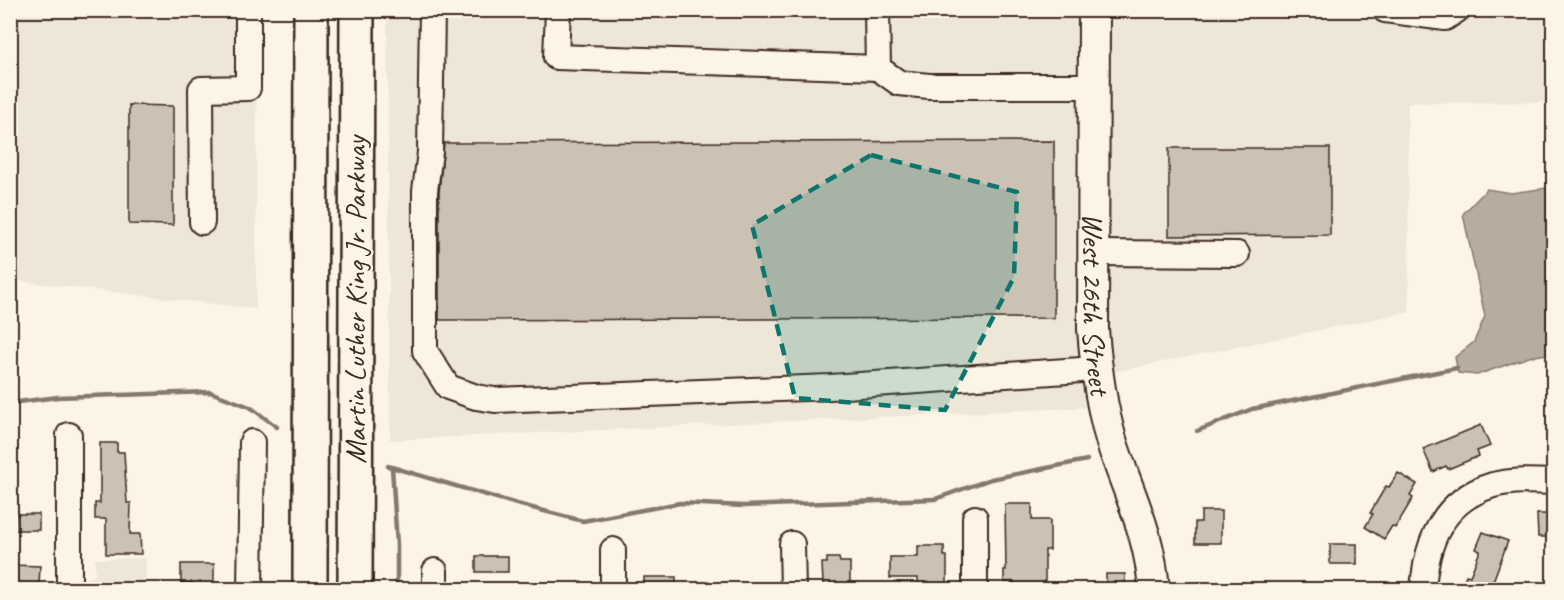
<svg xmlns="http://www.w3.org/2000/svg" width="1564" height="600" font-family="Caveat,sans-serif">
	<style>
		.built { fill: #eee6d6 }
		.water { fill: #b7ad9e; stroke: #85796b; stroke-width: 1.5 }
		.lines { fill: none; stroke-linecap: round; stroke-linejoin: round }
		.stream { stroke: #85796b; stroke-width: 4.5 }
		.building { fill: #ccc2b3; stroke: #3b2a1e; stroke-width: 1.5 }
		.minor-casing { stroke: #3b2a1e; stroke-width: 28 }
		.major-casing { stroke: #3b2a1e; stroke-width: 34 }
		.highway-casing { stroke: #3b2a1e; stroke-width: 38 }
		.minor { stroke: #fcf5e5; stroke-width: 24 }
		.major { stroke: #fcf5e5; stroke-width: 30 }
		.highway { stroke: #fcf5e5; stroke-width: 33 }
		.marked { fill: #0f766e; fill-opacity: 0.2; stroke: #0f766e; stroke-width: 4.5; stroke-dasharray: 12 8; stroke-linejoin: round }
		.labels { text-anchor: middle; stroke-width: 4.5; stroke-linejoin: round; paint-order: stroke }
		.street-label { font-size: 30px; fill: #3b2a1e; stroke: #fcf5e5 }
	</style>
	<rect width="100%" height="100%" fill="#fcf5e5"/>
	<filter id="ink" filterUnits="userSpaceOnUse"><feTurbulence type="fractalNoise" baseFrequency=".0167" numOctaves="2"/><feDisplacementMap in="SourceGraphic" scale="12" xChannelSelector="R" yChannelSelector="G"/><feConvolveMatrix kernelMatrix="1 2 1 2 8 2 1 2 1" color-interpolation-filters="sRGB"/></filter>
	<g filter="url(#ink)">
		<g class="built">
			<polygon points="11,11 257,11 256,309 11,280"/>
			<polygon points="387,11 1077,11 1075,262 1080,356 1093,407 390,440"/>
			<polygon points="1108,11 1553,11 1553,102 1408,103 1409,312 1108,373 1106,332"/>
			<polygon points="146,558 145,589 88,589 88,577 95,576 95,559"/>
		</g>
		<polygon class="water" points="1553,187 1553,353 1529,357 1477,375 1458,373 1455,357 1474,342 1485,316 1463,214 1487,189 1511,193"/>
		<g class="lines">
			<g class="stream">
				<polyline points="10,403 58,397 210,392 250,407 277,427"/>
				<polyline points="1197,431 1252,409 1457,368"/>
				<polyline points="388,466 517,504 583,521 680,503 744,506 935,499 991,479 1087,460"/>
				<polyline points="392,467 397,545 397,590"/>
			</g>
		</g>
		<g class="building">
			<polygon points="129,105 173,106 173,225 129,224"/>
			<polygon points="1054,141 1054,318 439,320 439,192 444,143"/>
			<polygon points="1169,148 1330,148 1330,235 1169,236"/>
			<polygon points="1481,425 1490,446 1477,451 1479,456 1448,469 1446,466 1433,472 1423,449"/>
			<polygon points="100,443 117,443 117,452 124,452 127,503 131,503 130,534 140,534 141,554 106,554 106,519 95,519 95,503 100,503"/>
			<polygon points="1398,473 1417,484 1410,496 1413,498 1395,528 1392,526 1384,539 1365,527 1373,514 1370,513 1386,486 1389,487"/>
			<polygon points="1005,504 1032,504 1032,520 1050,520 1050,550 1045,550 1045,588 1014,588 1014,582 1004,582 1004,570 1006,570"/>
			<polygon points="1201,511 1221,511 1221,543 1195,543 1195,522 1201,522"/>
			<polygon points="16,514 39,514 39,530 15,530"/>
			<polygon points="1537,514 1554,514 1554,537 1538,537"/>
			<polygon points="1483,532 1508,541 1492,584 1503,587 1502,590 1461,590 1466,575 1470,576 1480,551 1476,549"/>
			<rect x="1330" y="544" width="27" height="20"/>
			<polygon points="918,546 944,546 944,556 947,556 947,587 918,587 918,578 890,578 890,557 918,557"/>
			<rect x="476" y="556" width="32" height="16"/>
			<polygon points="827,558 839,558 840,562 850,562 850,584 844,584 844,590 827,590 827,585 823,584 822,563 827,563"/>
			<polygon points="181,564 214,564 214,590 193,590 193,583 181,583"/>
			<polygon points="10,565 40,566 39,585 32,585 32,588 10,588"/>
			<rect x="1106" y="574" width="19" height="16"/>
			<rect x="644" y="577" width="32" height="13"/>
		</g>
		<g class="lines">
			<g class="minor-casing">
				<g id="minor">
					<polyline points="432,10 430,152 425,191 425,351 448,387 476,397 495,400 830,387 1096,369"/>
					<polyline points="558,10 556,57 878,68"/>
					<polyline points="877,10 878,68 899,83 929,86 1093,86"/>
					<polyline points="1385,10 1445,18 1457,10"/>
					<polyline points="202,222 201,89 248,88 248,10"/>
					<polyline points="1093,253 1237,254"/>
					<polyline points="975,518 975,590"/>
					<polyline points="792,544 793,590"/>
					<polyline points="613,550 613,590"/>
					<polyline points="69,590 69,435"/>
					<polyline points="250,590 252,442"/>
					<polyline points="435,590 435,571"/>
					<path d="M1423,590C1426,541 1443,500 1493,485C1513,480 1533,481 1554,482"/>
				</g>
			</g>
			<g class="major-casing">
				<g id="major">
					<path id="s1" d="M1094,10L1093,329C1096,368 1101,406 1112,443C1129,495 1150,533 1154,590"/>
				</g>
			</g>
			<g class="highway-casing">
				<g id="highway">
					<polyline points="310,590 311,10"/>
					<polyline points="355,590 357,10"/>
				</g>
			</g>
			<use href="#minor" class="minor"/>
			<use href="#major" class="major"/>
			<use href="#highway" class="highway"/>
		</g>
	</g>
	<path class="marked" d="M871,155L1017,192L1014,277L945,410L795,398L752,225Z"/>
	<g class="labels">
		<g class="street-label">
			<text transform="translate(355 300) rotate(-90)" y="10">Martin Luther King Jr. Parkway</text>
			<text dy="10" stroke="none"><textPath href="#s1" startOffset="294">West 26th Street</textPath></text>
		</g>
	</g>
	<rect width="1564" height="600" fill="none" stroke="#fcf5e5" stroke-width="36"/>
	<rect x="18" y="18" width="1528" height="564" fill="none" stroke="#3b2a1e" stroke-width="2" filter="url(#ink)"/>
</svg>
